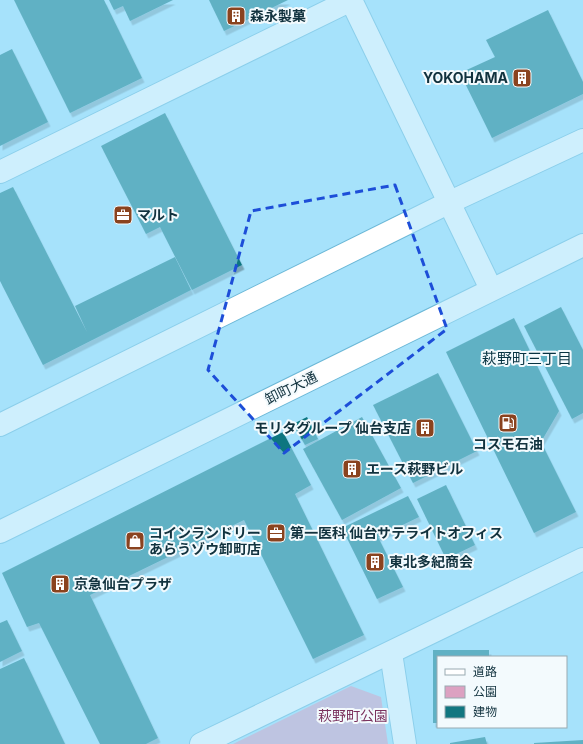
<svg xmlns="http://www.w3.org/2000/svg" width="583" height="744" font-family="Inter,'Noto Sans JP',sans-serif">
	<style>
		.green { fill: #dca1c1 }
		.building { fill: #117680; filter: url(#shadow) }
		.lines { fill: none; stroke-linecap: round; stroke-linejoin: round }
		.minor-casing { stroke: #6cb8d7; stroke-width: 24 }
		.tertiary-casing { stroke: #6cb8d7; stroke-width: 24 }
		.minor { stroke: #fff; stroke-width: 22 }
		.tertiary { stroke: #fff; stroke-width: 22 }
		.marked { fill: none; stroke: #1d4ed8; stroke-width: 3; stroke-dasharray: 8 5; stroke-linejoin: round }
		.labels { text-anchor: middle; stroke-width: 4; stroke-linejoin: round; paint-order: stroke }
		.poi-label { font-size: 14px; font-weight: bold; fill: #11323e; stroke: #f3fafd; text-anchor: start }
		.street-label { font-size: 14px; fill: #11323e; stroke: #f3fafd }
		.park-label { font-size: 14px; fill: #7b325e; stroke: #f3fafd }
		.neighbourhood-label { font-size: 15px; fill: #073342; stroke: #f3fafd }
	</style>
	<defs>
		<filter id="shadow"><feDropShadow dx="2.5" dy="4.5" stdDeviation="0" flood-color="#0004"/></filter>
	</defs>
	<rect width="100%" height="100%" fill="#a6e2fb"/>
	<polygon class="green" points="351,686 381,697 388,744 233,744"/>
	<g class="building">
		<polygon points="14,0 104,0 142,78 70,113"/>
		<polygon points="109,0 173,0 130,21 123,6 114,10"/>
		<polygon points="209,0 288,0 224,31"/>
		<polygon points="548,10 583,82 583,94 492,138 460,73 495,57 486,40"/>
		<polygon points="12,49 48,122 0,146 0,55"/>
		<polygon points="165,113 242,265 192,290 160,227 146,234 101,146"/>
		<polygon points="13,187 87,332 75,306 175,257 191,290 43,365 0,281 0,193"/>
		<polygon points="561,307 583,350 583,413 572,419 524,326"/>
		<polygon points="514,318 559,411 541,442 576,512 534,533 446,352"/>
		<polygon points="438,373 477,451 413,483 373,405"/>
		<polygon points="307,417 318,439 305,445 293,424"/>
		<polygon points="362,417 401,488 342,520 303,449"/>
		<polygon points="283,432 311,485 295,494 364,635 313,659 244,520 90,595 158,738 146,744 100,744 39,623 27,627 2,573"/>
		<polygon points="446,485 475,545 446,559 417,499"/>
		<polygon points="408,496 419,517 378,537 403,587 377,599 342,528"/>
		<polygon points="7,620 22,651 0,662 0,623"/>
		<polygon points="433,650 489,650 489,657 438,657 438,723 433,723"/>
		<polygon points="24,658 65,744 0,744 0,669"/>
		<polygon points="485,737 487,744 450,744 450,743"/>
		<polygon points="583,740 583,744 534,744 534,743"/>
	</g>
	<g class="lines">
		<g class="minor-casing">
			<g id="minor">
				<polyline points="0,172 351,0"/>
				<polyline points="391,653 405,744"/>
				<polyline points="201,744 583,559"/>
			</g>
		</g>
		<g class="tertiary-casing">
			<g id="tertiary">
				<polyline points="351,0 491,289"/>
				<polyline points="0,425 448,203 583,140"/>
				<polyline points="0,532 583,245"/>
			</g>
		</g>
		<use href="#minor" class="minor"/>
		<use href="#tertiary" class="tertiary"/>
	</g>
	<path d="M0 0H583V744H0ZM395,185L447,329L284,453L208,370L251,211Z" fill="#a6e2fb" fill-opacity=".55" fill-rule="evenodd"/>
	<path class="marked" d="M395,185L447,329L284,453L208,370L251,211Z"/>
	<defs>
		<g id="building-square" transform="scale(1)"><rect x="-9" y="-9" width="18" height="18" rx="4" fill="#8a431f" stroke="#f3fafd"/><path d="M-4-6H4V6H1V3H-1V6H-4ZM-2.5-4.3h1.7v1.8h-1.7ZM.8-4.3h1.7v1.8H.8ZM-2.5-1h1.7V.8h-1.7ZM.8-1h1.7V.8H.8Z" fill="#fff"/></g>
		<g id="office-square" transform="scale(1)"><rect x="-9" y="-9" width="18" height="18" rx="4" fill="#8a431f" stroke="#f3fafd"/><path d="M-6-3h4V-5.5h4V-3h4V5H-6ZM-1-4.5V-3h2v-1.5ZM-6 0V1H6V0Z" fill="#fff"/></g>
		<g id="fuel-square" transform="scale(1)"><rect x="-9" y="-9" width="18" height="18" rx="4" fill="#8a431f" stroke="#f3fafd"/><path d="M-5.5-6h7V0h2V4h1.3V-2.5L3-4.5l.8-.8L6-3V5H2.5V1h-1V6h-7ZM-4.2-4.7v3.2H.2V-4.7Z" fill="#fff"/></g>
		<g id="shop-square" transform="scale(1)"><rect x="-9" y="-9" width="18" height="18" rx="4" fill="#8a431f" stroke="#f3fafd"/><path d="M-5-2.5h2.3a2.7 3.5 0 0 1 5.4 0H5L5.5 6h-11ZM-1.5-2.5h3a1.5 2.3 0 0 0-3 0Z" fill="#fff"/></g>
	</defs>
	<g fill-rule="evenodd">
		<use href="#building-square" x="236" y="16"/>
		<use href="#building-square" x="522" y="78"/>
		<use href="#office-square" x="123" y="215"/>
		<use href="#fuel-square" x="508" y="423"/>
		<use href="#building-square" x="425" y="428"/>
		<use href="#building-square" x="352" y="469"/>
		<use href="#office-square" x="276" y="533"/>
		<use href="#shop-square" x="135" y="541"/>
		<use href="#building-square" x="375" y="562"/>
		<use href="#building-square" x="60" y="584"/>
	</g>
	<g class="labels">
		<g class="poi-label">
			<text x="250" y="21">森永製菓</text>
			<text x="508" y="83" text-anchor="end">YOKOHAMA</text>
			<text x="137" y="220">マルト</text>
			<text x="411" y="433" text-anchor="end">モリタグループ 仙台支店</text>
			<text x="508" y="449" text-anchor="middle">コスモ石油</text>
			<text x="366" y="474">エース萩野ビル</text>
			<text x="149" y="538">コインランドリー<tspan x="149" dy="16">あらうゾウ卸町店</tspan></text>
			<text x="290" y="538">第一医科 仙台サテライトオフィス</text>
			<text x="389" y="567">東北多紀商会</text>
			<text x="74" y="589">京急仙台プラザ</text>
		</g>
		<g class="street-label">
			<text transform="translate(291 388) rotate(-26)" y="5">卸町大通</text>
		</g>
		<g class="park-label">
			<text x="353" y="721">萩野町公園</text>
		</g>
		<g class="neighbourhood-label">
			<text x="527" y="364">萩野町三丁目</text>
		</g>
	</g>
	<rect x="437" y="656" width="130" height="72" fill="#f3fafd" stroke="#99aab1"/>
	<rect x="445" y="669" width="20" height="6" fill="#ffffff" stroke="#99aab1"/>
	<text x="473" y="676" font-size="12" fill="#11323e">道路</text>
	<rect x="445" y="686" width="20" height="12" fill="#dca1c1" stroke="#99aab1"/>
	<text x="473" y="696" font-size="12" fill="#11323e">公園</text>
	<rect x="445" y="706" width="20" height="12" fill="#117680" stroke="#99aab1"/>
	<text x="473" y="716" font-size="12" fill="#11323e">建物</text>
</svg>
